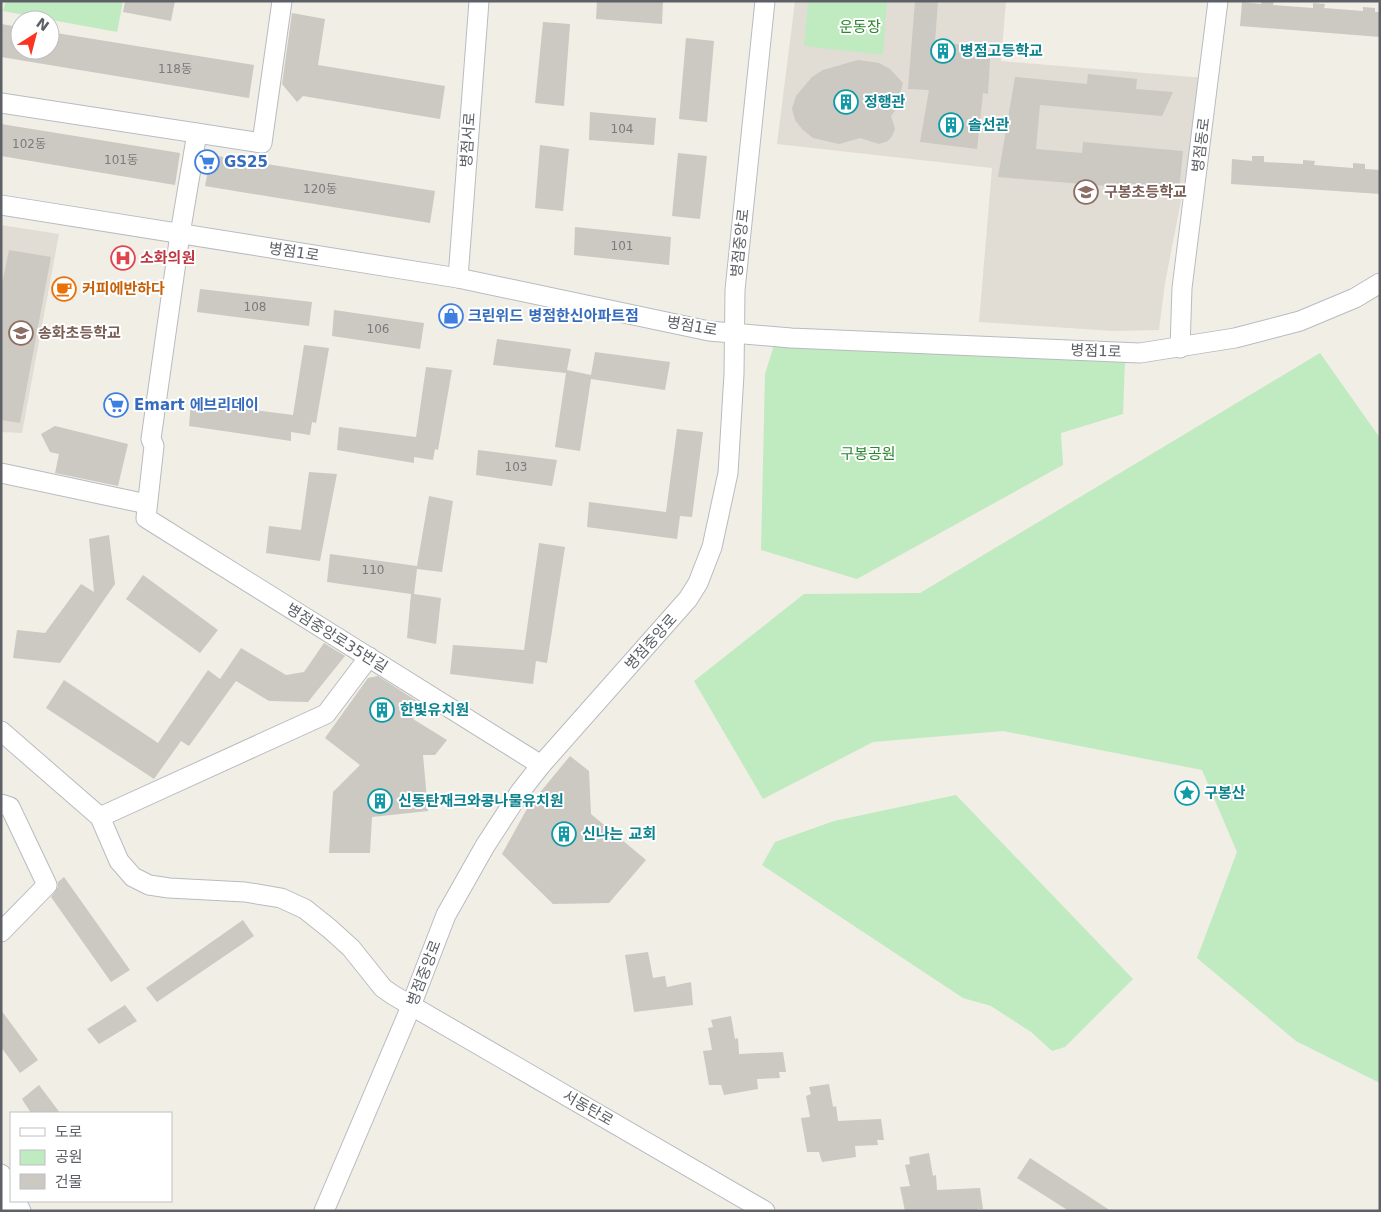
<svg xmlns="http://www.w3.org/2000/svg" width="1381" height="1212" font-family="'DejaVu Sans','Noto Sans KR',sans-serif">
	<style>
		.education { fill: #e1ddd4 }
		.green { fill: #c0eac0 }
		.building { fill: #ccc8c2 }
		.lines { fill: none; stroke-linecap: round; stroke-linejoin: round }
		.minor-casing { stroke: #b8bbc0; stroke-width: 21 }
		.minor { stroke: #fff; stroke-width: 19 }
		.labels { text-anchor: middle; stroke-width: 4; stroke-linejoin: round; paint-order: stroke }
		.number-label { font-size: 12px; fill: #797b7e }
		.park-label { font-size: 15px; fill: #2c8631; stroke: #fff }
		.culture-label { font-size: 15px; font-weight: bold; fill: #0d838f; stroke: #fff; text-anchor: start }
		.street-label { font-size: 15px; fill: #5d6167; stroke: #fff }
		.shop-label { font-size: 15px; font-weight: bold; fill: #366cbe; stroke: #fff; text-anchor: start }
		.education-label { font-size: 15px; font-weight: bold; fill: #785e54; stroke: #fff; text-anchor: start }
		.health-label { font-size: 15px; font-weight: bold; fill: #be3a42; stroke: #fff; text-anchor: start }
		.food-label { font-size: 15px; font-weight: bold; fill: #c56008; stroke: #fff; text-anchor: start }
	</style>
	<rect width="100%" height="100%" fill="#f1eee5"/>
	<g class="education">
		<polygon points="795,1 1006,1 1001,61 1205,78 1165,283 1159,330 1113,331 979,322 992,168 777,144"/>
		<polygon points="1,225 59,234 22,433 1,432"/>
	</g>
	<g class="green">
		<polygon points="6,1 123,1 117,32 3,11"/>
		<polygon points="808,1 887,1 883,55 804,46"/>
		<polygon points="774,345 1125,362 1123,414 1061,433 1063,465 857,579 761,550 765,374"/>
		<polygon points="1320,353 1380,438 1380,1083 1296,1041 1197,958 1237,852 1202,770 1003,731 873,742 763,799 694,681 804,594 920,593"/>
		<polygon points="956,795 1133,979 1065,1047 1052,1051 1031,1032 991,1006 963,998 762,865 775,842 834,821"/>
	</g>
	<g class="building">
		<polygon points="125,1 175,1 171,21 123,12"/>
		<polygon points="597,1 663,1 662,24 596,19"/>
		<polygon points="915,1 938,1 935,42 976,46 973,56 990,59 988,94 983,93 977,149 920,142 929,90 908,89"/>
		<polygon points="1262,1 1274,1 1273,5 1313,8 1313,3 1325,4 1324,8 1363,11 1363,7 1375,8 1375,12 1380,12 1380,37 1240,26 1242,2 1261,4"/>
		<polygon points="292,13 325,19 318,65 445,86 440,119 303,96 297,102 282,84"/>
		<polygon points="543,22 570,24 564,106 535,103"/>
		<polygon points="1,24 20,27 20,50 50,50 50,32 254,65 249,98 1,57"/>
		<polygon points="686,38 714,41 707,122 679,119"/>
		<polygon points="858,60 879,63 890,69 903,83 897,108 891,116 895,129 892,136 888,141 879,144 860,138 839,144 813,138 802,129 795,120 792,109 796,96 812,77 823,70"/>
		<polygon points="1088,74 1137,79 1136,89 1173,92 1162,116 1040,105 1036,149 1082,153 1083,142 1183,151 1179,192 998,177 1015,77 1087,84"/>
		<polygon points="590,112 656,118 654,145 589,140"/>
		<polygon points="1,124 180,153 175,185 1,156"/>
		<polygon points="540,145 569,149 563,211 535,208"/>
		<polygon points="678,153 707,156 700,219 672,216"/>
		<polygon points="211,155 435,191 430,223 205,186"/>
		<polygon points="1252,156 1264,156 1264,162 1303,164 1303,160 1315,161 1314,165 1353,168 1353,163 1365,164 1365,169 1380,170 1380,194 1231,184 1232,159 1252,161"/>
		<polygon points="575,227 671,237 669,265 574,255"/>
		<polygon points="9,250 51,257 20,423 1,420 1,289"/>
		<polygon points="200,289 312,302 309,326 197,312"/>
		<polygon points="334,310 424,323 420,349 332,336"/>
		<polygon points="497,339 571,349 567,370 591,375 595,352 670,362 665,390 591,379 580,451 555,447 566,373 493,365"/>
		<polygon points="304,345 329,348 316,423 312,422 310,435 291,432 291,441 189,426 191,402 293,415"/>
		<polygon points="426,367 452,370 438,450 435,449 433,460 414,457 414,463 337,450 339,427 416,437"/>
		<polygon points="55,426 128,444 118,486 55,473 59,454 50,452 41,434"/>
		<polygon points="677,429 703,432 692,517 680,516 677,539 587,527 589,502 666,512"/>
		<polygon points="478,450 557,460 552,486 476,475"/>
		<polygon points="309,472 337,474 320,561 266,553 269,526 301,530"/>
		<polygon points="429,496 453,501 442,572 417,569 414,594 441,598 436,644 407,638 411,594 327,582 330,554 417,566"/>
		<polygon points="109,535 115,584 60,663 13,658 17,630 45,633 81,584 94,592 89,539"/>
		<polygon points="539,543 565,547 547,663 536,661 533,684 450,674 453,645 524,650"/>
		<polygon points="143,575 218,630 200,653 126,599"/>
		<polygon points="324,643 345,656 308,702 269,701 236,681 189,746 181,741 154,779 46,708 64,680 158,743 208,670 220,679 241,648 286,675 304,672"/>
		<polygon points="378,676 423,705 413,719 447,740 435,755 423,755 428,811 372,817 370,853 329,853 333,792 360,765 325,738 368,678"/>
		<polygon points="570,756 589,771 591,814 646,860 609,903 553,904 502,854 528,807"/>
		<polygon points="64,877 130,970 111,982 51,897 58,887 58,882"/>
		<polygon points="243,920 254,936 157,1002 146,988"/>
		<polygon points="648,952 653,978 665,976 667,987 691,982 693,1005 634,1012 625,955"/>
		<polygon points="125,1005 137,1021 99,1044 87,1029"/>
		<polygon points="1,1010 38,1060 20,1073 1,1047"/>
		<polygon points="731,1016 735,1039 738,1038 739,1054 783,1052 786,1072 779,1072 780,1078 757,1079 758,1089 724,1095 721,1085 709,1085 703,1051 712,1050 708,1028 713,1027 711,1020"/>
		<polygon points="829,1084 833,1107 836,1106 838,1121 881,1119 884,1140 877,1140 878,1145 855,1146 856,1157 822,1162 819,1152 807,1152 801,1118 810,1117 806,1096 811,1094 809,1087"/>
		<polygon points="39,1085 60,1113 31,1113 22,1099"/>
		<polygon points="929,1153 933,1176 936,1175 937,1190 980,1188 983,1209 977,1209 977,1211 905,1211 900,1187 910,1186 905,1165 910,1164 909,1157"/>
		<polygon points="1030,1158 1111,1211 1069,1211 1017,1178"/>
	</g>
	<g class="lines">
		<g class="minor-casing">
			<g id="minor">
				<polyline points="1,103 262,143 282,1"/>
				<polyline points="197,133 180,234 151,439 154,446 146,518 541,765"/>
				<polyline points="1,205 458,278 709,331 791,338 1140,353 1235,338 1300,321 1355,298 1380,283"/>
				<polyline points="458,278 479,1"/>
				<polyline points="1180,348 1182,288 1218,1"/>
				<polyline points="1,473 147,504"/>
				<polyline points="1,731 100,817 119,861 133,877 149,885 169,888 245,892 281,898 305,909 330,929 351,948 383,988 393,995 765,1211"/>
				<polyline points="1,804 10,807 47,885 1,932"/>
				<polyline points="100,817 326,714 369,657"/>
				<polyline points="1,1174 11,1193"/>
				<polyline points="16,1201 21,1211"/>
				<polyline points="1,1205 5,1211"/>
				<polyline points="324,1211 407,1016 446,915 485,846 520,792 541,765 688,599 698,583 712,547 728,473 734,374 735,290 765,1"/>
			</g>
		</g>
		<use href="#minor" class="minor"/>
	</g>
	<defs>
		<g id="building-ring" transform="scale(1.25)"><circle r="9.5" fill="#fff" stroke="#0f9aa8" stroke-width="1.5"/><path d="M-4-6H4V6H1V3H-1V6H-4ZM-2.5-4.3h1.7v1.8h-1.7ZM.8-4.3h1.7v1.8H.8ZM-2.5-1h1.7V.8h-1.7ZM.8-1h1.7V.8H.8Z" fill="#0f9aa8"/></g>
		<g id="supermarket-ring" transform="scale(1.25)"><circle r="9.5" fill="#fff" stroke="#3f7fe0" stroke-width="1.5"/><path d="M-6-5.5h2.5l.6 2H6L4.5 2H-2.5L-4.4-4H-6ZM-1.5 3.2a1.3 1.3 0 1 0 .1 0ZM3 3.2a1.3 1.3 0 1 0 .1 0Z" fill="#3f7fe0"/></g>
		<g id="school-ring" transform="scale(1.25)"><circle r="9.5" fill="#fff" stroke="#8d6e63" stroke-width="1.5"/><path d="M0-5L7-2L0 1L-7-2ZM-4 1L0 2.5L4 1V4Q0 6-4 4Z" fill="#8d6e63"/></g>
		<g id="hospital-ring" transform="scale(1.25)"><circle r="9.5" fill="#fff" stroke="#e0444e" stroke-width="1.5"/><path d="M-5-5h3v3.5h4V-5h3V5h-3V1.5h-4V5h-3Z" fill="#e0444e"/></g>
		<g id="cafe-ring" transform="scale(1.25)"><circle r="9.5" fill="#fff" stroke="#e8710a" stroke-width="1.5"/><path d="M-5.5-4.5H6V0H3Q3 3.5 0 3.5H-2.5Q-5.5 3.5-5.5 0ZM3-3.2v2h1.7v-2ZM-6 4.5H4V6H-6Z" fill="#e8710a"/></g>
		<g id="shop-ring" transform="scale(1.25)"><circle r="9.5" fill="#fff" stroke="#3f7fe0" stroke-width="1.5"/><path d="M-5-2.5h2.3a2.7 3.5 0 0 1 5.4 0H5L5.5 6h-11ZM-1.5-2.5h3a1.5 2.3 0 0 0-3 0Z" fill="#3f7fe0"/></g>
		<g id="sight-ring" transform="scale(1.25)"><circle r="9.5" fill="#fff" stroke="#0f9aa8" stroke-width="1.5"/><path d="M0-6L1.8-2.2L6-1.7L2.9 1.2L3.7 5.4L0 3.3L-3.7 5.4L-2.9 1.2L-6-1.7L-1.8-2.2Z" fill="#0f9aa8"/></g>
	</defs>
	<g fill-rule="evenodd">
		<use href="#building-ring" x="943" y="51"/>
		<use href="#building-ring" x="846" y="102"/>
		<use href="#building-ring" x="951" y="125"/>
		<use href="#supermarket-ring" x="207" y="162"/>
		<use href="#school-ring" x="1086" y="192"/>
		<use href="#hospital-ring" x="123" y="258"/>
		<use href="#cafe-ring" x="64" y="289"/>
		<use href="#shop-ring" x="451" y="316"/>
		<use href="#school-ring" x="21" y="333"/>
		<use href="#supermarket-ring" x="116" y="405"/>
		<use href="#building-ring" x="382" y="710"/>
		<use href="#sight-ring" x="1187" y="793"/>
		<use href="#building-ring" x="380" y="801"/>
		<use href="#building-ring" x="564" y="834"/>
	</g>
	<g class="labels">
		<g class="number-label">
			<text x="175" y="73">118동</text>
			<text x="622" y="133">104</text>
			<text x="29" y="148">102동</text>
			<text x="121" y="164">101동</text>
			<text x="320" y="193">120동</text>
			<text x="622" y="250">101</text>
			<text x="255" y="311">108</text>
			<text x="378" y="333">106</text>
			<text x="516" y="471">103</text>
			<text x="373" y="574">110</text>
		</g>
		<g class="park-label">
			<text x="860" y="32">운동장</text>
			<text x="868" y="459">구봉공원</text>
		</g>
		<g class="culture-label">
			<text x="960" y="56">병점고등학교</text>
			<text x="864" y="107">정행관</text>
			<text x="968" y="130">솔선관</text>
			<text x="400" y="715">한빛유치원</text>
			<text x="1204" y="798">구봉산</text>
			<text x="398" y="806">신동탄재크와콩나물유치원</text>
			<text x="582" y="839">신나는 교회</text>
		</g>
		<g class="street-label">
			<text transform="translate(468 140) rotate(-86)" y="5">병점서로</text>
			<text transform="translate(1201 145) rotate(-83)" y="5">병점동로</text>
			<text transform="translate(740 243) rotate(-84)" y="5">병점중앙로</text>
			<text transform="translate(294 252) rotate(9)" y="5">병점1로</text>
			<text transform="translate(692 326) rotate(10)" y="5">병점1로</text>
			<text transform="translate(1096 351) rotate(2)" y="5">병점1로</text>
			<text transform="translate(337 638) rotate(32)" y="5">병점중앙로35번길</text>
			<text transform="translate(651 642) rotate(-48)" y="5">병점중앙로</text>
			<text transform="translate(424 973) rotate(-69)" y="5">병점중앙로</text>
			<text transform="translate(588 1108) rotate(30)" y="5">서동탄로</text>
		</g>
		<g class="shop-label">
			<text x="224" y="167">GS25</text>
			<text x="468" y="321">크린위드 병점한신아파트점</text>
			<text x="134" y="410">Emart 에브리데이</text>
		</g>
		<g class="education-label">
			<text x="1104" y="197">구봉초등학교</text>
			<text x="38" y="338">송화초등학교</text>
		</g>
		<g class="health-label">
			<text x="140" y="263">소화의원</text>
		</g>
		<g class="food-label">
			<text x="82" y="294">커피에반하다</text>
		</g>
	</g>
	<rect width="1381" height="1212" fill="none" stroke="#5d6167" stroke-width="5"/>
	<rect x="10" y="1112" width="162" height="90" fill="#ffffff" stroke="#bec0c2"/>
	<rect x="20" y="1128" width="25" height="8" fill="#ffffff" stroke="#bec0c2"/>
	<text x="55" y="1137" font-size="15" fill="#5d6167">도로</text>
	<rect x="20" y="1150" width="25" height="15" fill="#c0eac0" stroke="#bec0c2"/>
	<text x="55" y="1162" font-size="15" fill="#5d6167">공원</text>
	<rect x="20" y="1174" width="25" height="15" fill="#ccc8c2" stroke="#bec0c2"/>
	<text x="55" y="1187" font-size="15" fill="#5d6167">건물</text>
	<g transform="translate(35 35) rotate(36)"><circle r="24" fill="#ffffff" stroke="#bec0c2"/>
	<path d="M0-4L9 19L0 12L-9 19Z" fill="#fa3422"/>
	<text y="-8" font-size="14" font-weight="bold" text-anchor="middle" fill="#5d6167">N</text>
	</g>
</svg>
